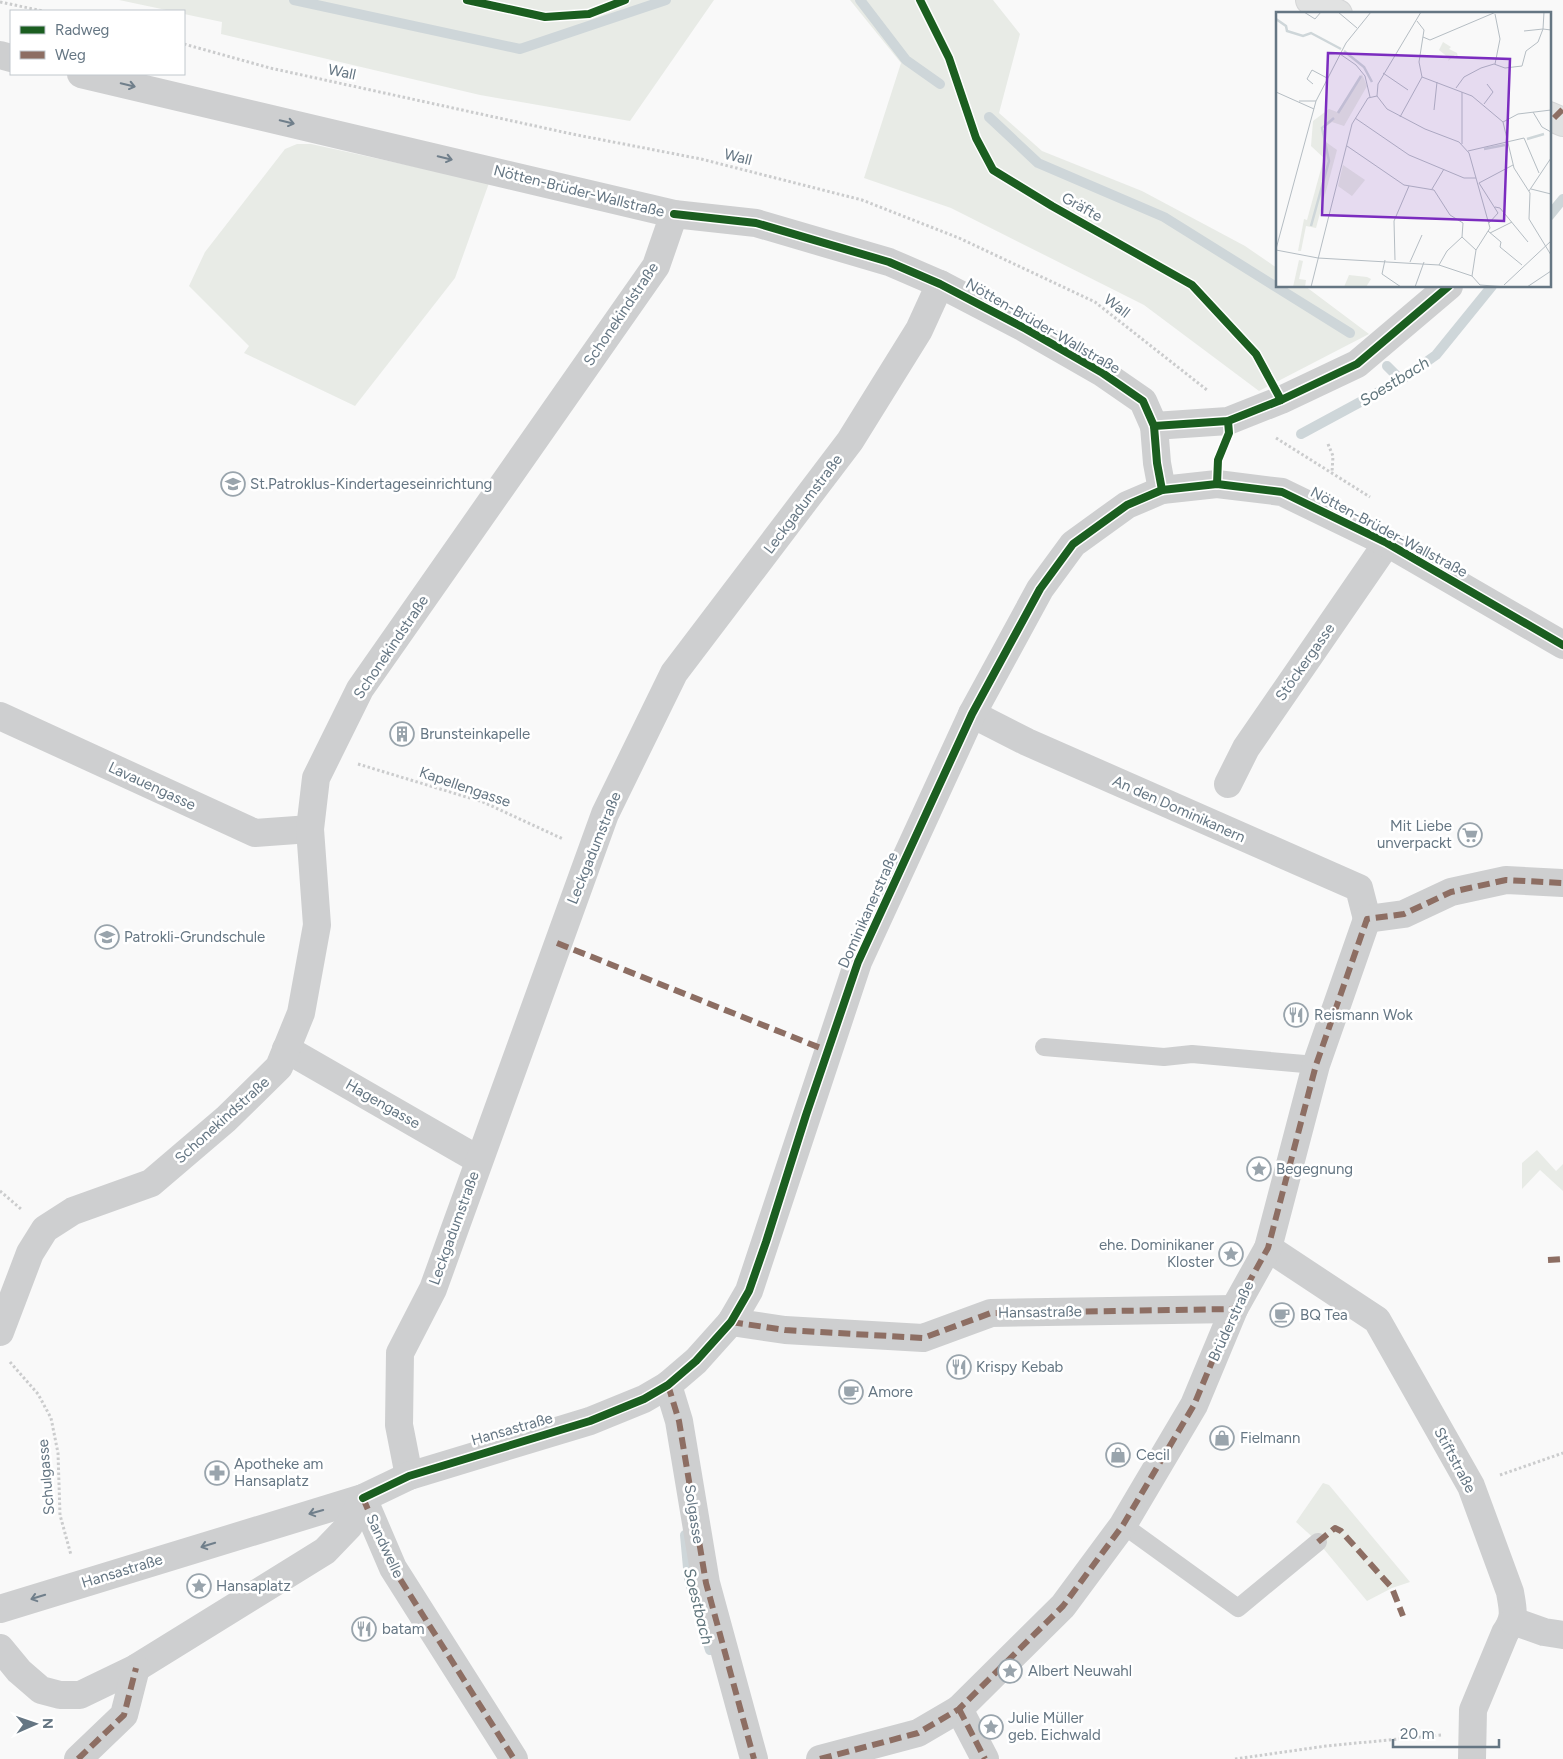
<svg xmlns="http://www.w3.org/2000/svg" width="1563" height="1759" font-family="Figtree,sans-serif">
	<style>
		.green { fill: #e8ebe6 }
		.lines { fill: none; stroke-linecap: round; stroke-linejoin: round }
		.stream { stroke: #ced6d9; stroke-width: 10 }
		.secondary-casing { stroke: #d5d6d7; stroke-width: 30 }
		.path { stroke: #cbcccd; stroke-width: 3; stroke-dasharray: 2.5 2.5; stroke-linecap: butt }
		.lane { stroke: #cecfd0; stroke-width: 18 }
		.street { stroke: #cecfd0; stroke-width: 28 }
		.secondary { stroke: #e1e2e2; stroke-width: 28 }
		.quiet { stroke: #8d6e63; stroke-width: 6; stroke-dasharray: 12 6; stroke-linecap: butt }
		.cycleway-casing { stroke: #fff; stroke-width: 11 }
		.cycleway { stroke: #1b5e20; stroke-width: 8 }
		.oneway { stroke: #707f8b }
		.labels { text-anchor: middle; stroke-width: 5; stroke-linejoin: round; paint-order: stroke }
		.street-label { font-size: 15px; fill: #657683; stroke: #fff }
		.poi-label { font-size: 15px; fill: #657683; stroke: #fff; text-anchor: start }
		.water-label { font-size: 16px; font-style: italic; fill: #60757c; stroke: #fff }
		.inset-river { fill: none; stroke: #ced6d9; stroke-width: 2.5 }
		.inset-road { fill: none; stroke: #b5bdc3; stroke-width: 1 }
		.view { fill: #7b2cbf; fill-opacity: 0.15; stroke: #7b2cbf; stroke-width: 2.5 }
		.inset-edge { fill: none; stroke: #657683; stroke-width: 2.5 }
	</style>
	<rect width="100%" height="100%" fill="#f9f9f9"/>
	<g class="green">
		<polygon points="119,0 714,0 630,121 480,95 221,34 222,22 184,14 184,11 171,11"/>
		<polygon points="850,0 993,0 1020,34 999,113 1042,151 1142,191 1245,246 1277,268 1277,286 1305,286 1369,334 1259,391 1144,305 951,208 864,178 901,63"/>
		<polygon points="297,144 311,144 489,183 455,278 355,406 244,353 249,346 189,286 205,252 285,149"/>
		<polygon points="1537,1150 1556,1171 1563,1164 1563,1191 1540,1170 1522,1189 1522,1163"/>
		<polygon points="1323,1483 1329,1485 1410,1582 1392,1588 1367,1601 1318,1542 1296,1522"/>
	</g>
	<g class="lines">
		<g class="stream">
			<polyline points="294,0 520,49 666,0"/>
			<polyline points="860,0 906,60 940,84"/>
			<polyline points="989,117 1038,163 1164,217 1350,333"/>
			<polyline points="1549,216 1563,199"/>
			<polyline points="1387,366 1401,380"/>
			<polyline points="1301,434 1401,380 1436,355 1492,286"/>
			<polyline points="685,1535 689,1579 710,1650"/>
		</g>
		<g class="secondary-casing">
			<g id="secondary">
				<polyline points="1310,0 1338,14"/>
				<polyline points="1549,116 1563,122"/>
			</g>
		</g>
		<g class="path">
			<polyline points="467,0 545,17 589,14 625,0"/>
			<polyline points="920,0 949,58 976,138 993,170 1052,206 1192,285 1256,354 1265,371"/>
			<polyline points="0,2 43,11"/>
			<polyline points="184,44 270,68 572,134 701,159 862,200 959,238 1095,302 1207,390"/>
			<polyline points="1276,438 1370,497"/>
			<polyline points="1328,444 1333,456 1332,472"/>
			<polyline points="358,764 483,802 563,839"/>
			<polyline points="0,1191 21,1209"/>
			<polyline points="10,1362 38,1394 51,1418 58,1453 60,1515 71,1555"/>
			<polyline points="1500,1475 1563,1453"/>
			<polyline points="1235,1759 1326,1746 1441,1735"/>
		</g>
		<g class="lane">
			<polyline points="1044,1047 1164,1057 1192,1054 1316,1065"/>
			<polyline points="1123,1525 1238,1608 1318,1542"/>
		</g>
		<g class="street">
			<polyline points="0,55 11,58"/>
			<polyline points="81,74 674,214 756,223 889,262 940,284 1026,329 1101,372 1143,401 1154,426 1157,463 1162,490"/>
			<polyline points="1154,426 1228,421 1281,400 1357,364 1449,286"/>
			<polyline points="972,714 1027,742 1359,888 1367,919"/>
			<polyline points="0,716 255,833 310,829"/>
			<polyline points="1228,784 1246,748 1387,543"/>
			<polyline points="1367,919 1404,914 1451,892 1506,880 1563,883"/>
			<polyline points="286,1049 479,1160"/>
			<path d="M1268,1248L1377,1320L1471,1486L1510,1592C1513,1610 1516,1617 1505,1633L1473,1710L1472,1759"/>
			<polyline points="731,1322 785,1330 923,1338 991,1313 1234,1309"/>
			<polyline points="0,1332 30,1253 45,1229 73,1211 151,1183 226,1119 279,1067 301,1013 317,925 310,829 316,778 360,689 656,266 674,214"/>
			<polyline points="668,1385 679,1421 706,1583 754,1759"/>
			<polyline points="409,1476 399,1425 400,1353 433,1289 605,814 674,673 850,441 919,330 940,284"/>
			<polyline points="363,1498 393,1568 514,1759"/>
			<polyline points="0,1609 363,1498 409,1476 590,1421 644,1399 668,1385 696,1361 731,1322 749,1291 858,962 972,714 1040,589 1073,544 1127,505 1162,490 1217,484 1282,492 1387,543 1563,645"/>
			<polyline points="1513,1621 1544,1632 1563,1635"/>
			<polyline points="0,1648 19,1671 41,1690 60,1695 80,1695 136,1668 325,1551 349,1526 363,1498"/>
			<polyline points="959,1709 985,1759"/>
			<polyline points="78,1759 124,1715 136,1668"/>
			<polyline points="820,1759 918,1733 959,1709 1063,1606 1123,1525 1194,1405 1234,1309 1268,1248 1316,1065 1367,919"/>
		</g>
		<use href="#secondary" class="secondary"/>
		<g class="quiet">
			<polyline points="1554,118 1563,109"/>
			<polyline points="557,943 828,1051"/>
			<polyline points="1548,1260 1563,1259"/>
			<polyline points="731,1322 785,1330 923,1338 991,1313 1234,1309"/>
			<polyline points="668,1385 679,1421 706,1583 754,1759"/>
			<polyline points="363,1498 393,1568 514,1759"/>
			<polyline points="1318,1542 1335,1528 1341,1531 1392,1588 1403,1616"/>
			<polyline points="959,1709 985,1759"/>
			<polyline points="78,1759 124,1715 136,1668"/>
			<polyline points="820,1759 918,1733 959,1709 1063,1606 1123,1525 1194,1405 1234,1309 1268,1248 1316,1065 1367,919 1404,914 1451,892 1506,880 1563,883"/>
		</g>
		<g class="cycleway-casing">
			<g id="cycleway">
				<polyline points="467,0 545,17 589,14 625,0"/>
				<polyline points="920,0 949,58 976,138 993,170 1052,206 1192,285 1256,354 1281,400"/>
				<polyline points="674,214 756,223 889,262 940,284 1026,329 1101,372 1143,401 1154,426 1157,463 1162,490"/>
				<polyline points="1154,426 1228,421 1281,400 1357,364 1449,286"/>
				<polyline points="1217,484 1218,460 1229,433 1228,421"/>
				<polyline points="363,1498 409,1476 590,1421 644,1399 668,1385 696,1361 731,1322 749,1291 766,1242 806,1115 858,962 972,714 1040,589 1073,544 1127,505 1162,490 1217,484 1282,492 1387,543 1563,645"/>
			</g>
		</g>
		<use href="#cycleway" class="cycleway"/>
	</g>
	<defs><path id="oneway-shaft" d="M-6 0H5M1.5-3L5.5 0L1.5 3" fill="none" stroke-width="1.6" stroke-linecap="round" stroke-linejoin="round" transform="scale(1.25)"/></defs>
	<g class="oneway">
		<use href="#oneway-shaft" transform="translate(128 85) rotate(13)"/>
		<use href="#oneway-shaft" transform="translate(287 122) rotate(13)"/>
		<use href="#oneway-shaft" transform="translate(445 158) rotate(13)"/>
		<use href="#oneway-shaft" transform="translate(316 1512) rotate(164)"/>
		<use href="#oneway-shaft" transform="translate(208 1545) rotate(163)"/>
		<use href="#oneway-shaft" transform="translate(38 1597) rotate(163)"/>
	</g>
	<defs>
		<g id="school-ring" transform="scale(1.25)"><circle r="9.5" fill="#fff" stroke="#99a4ac" stroke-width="1.5"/><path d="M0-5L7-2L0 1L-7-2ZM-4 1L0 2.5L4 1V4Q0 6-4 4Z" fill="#99a4ac"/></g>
		<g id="building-ring" transform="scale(1.25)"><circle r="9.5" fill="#fff" stroke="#99a4ac" stroke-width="1.5"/><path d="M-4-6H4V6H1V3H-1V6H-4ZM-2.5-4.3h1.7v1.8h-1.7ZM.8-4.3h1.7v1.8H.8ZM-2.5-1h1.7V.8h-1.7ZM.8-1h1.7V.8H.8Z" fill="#99a4ac"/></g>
		<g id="supermarket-ring" transform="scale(1.25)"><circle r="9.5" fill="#fff" stroke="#99a4ac" stroke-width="1.5"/><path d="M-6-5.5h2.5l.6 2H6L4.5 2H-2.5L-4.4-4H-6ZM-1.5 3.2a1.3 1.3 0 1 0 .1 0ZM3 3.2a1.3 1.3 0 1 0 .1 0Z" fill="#99a4ac"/></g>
		<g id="restaurant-ring" transform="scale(1.25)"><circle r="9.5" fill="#fff" stroke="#99a4ac" stroke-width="1.5"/><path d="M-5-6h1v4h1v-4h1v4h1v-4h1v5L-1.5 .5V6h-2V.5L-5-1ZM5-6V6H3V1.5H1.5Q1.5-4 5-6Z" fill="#99a4ac"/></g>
		<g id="sight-ring" transform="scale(1.25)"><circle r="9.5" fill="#fff" stroke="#99a4ac" stroke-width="1.5"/><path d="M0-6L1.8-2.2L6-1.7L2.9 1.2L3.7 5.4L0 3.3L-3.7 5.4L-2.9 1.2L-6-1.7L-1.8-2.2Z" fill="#99a4ac"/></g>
		<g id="cafe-ring" transform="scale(1.25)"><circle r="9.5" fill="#fff" stroke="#99a4ac" stroke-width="1.5"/><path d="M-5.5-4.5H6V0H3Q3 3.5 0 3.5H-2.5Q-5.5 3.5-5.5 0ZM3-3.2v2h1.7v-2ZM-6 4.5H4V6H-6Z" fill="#99a4ac"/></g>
		<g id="shop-ring" transform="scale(1.25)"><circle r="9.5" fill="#fff" stroke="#99a4ac" stroke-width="1.5"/><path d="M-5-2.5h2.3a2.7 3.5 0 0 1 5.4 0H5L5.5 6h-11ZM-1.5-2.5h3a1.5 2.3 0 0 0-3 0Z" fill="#99a4ac"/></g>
		<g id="pharmacy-ring" transform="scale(1.25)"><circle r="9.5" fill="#fff" stroke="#99a4ac" stroke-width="1.5"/><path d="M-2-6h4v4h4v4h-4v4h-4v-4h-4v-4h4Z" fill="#99a4ac"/></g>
	</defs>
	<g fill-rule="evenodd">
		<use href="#school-ring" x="233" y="484"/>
		<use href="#building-ring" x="402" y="734"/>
		<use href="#supermarket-ring" x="1470" y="835"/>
		<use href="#school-ring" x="107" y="937"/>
		<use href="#restaurant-ring" x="1296" y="1015"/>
		<use href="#sight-ring" x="1259" y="1169"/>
		<use href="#sight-ring" x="1231" y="1254"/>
		<use href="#cafe-ring" x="1282" y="1315"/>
		<use href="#restaurant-ring" x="959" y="1367"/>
		<use href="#cafe-ring" x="851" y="1392"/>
		<use href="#shop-ring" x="1222" y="1438"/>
		<use href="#shop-ring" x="1118" y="1455"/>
		<use href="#pharmacy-ring" x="217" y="1473"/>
		<use href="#sight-ring" x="199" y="1586"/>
		<use href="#restaurant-ring" x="364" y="1629"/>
		<use href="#sight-ring" x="1010" y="1671"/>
		<use href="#sight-ring" x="991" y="1727"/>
	</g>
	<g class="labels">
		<g class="street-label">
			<text transform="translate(342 72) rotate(12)" y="5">Wall</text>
			<text transform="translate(738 157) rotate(14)" y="5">Wall</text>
			<text transform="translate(579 191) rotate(14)" y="5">Nötten-Brüder-Wallstraße</text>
			<text transform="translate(1082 207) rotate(29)" y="5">Gräfte</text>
			<text transform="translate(1117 306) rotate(37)" y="5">Wall</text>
			<text transform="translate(621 314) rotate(-56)" y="5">Schonekindstraße</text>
			<text transform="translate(1043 326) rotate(30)" y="5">Nötten-Brüder-Wallstraße</text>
			<text transform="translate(803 504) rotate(-53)" y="5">Leckgadumstraße</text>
			<text transform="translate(1389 532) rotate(28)" y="5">Nötten-Brüder-Wallstraße</text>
			<text transform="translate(391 647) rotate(-56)" y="5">Schonekindstraße</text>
			<text transform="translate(1305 662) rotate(-55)" y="5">Stöckergasse</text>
			<text transform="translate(152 786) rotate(25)" y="5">Lavauengasse</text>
			<text transform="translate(465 787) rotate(19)" y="5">Kapellengasse</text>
			<text transform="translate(1179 809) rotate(24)" y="5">An den Dominikanern</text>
			<text transform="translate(594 848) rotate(-68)" y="5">Leckgadumstraße</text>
			<text transform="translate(868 910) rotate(-66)" y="5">Dominikanerstraße</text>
			<text transform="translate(383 1104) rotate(30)" y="5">Hagengasse</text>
			<text transform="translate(222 1120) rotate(-42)" y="5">Schonekindstraße</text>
			<text transform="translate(454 1228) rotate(-70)" y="5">Leckgadumstraße</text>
			<text transform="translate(1040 1312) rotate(-1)" y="5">Hansastraße</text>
			<text transform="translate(1231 1321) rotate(-65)" y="5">Brüderstraße</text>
			<text transform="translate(512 1429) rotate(-16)" y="5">Hansastraße</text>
			<text transform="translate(1455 1460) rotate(62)" y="5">Stiftstraße</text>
			<text transform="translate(46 1477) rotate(-95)" y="5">Schulgasse</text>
			<text transform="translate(694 1514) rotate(81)" y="5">Solgasse</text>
			<text transform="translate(385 1546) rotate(65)" y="5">Sandwelle</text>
			<text transform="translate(122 1571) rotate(-17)" y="5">Hansastraße</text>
		</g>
		<g class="poi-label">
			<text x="250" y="489">St.Patroklus-Kindertageseinrichtung</text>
			<text x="420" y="739">Brunsteinkapelle</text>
			<text x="1452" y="831" text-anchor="end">Mit Liebe<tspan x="1452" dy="17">unverpackt</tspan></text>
			<text x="124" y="942">Patrokli-Grundschule</text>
			<text x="1314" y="1020">Reismann Wok</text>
			<text x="1276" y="1174">Begegnung</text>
			<text x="1214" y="1250" text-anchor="end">ehe. Dominikaner<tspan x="1214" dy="17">Kloster</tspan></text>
			<text x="1300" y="1320">BQ Tea</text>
			<text x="976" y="1372">Krispy Kebab</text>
			<text x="868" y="1397">Amore</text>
			<text x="1240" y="1443">Fielmann</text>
			<text x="1136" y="1460">Cecil</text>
			<text x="234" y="1469">Apotheke am<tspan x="234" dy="17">Hansaplatz</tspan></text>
			<text x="216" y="1591">Hansaplatz</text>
			<text x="382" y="1634">batam</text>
			<text x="1028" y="1676">Albert Neuwahl</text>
			<text x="1008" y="1723">Julie Müller<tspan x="1008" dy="17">geb. Eichwald</tspan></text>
		</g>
		<g class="water-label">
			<text transform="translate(1394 381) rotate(-32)" y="6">Soestbach</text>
			<text transform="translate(699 1606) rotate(76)" y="6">Soestbach</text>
		</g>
	</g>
	<g transform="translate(1276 12)">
		<rect width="275" height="275" fill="#f9f9f9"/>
		<path d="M167,30L175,35L173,37L181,41L182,45L179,43L172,49L173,46L163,38ZM86,62L91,74L68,114L56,110L46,117L47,128L61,138L40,216L30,214L25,239H22L28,207L31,208L48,146L35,134L37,109L53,97L61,100ZM67,153L89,168L76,184L62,174ZM23,248L27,249L23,267L30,268L29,275H17ZM73,263L91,265L95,267L90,275H68Z" fill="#e8ebe6"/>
		<path class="inset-river" d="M0,7L10,14L11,19L27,24L35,21L65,37M68,39L88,55L96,70M62,101L85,64M251,127L268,122M208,137L229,133M35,214L53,149L46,116L58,106"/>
		<path class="inset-road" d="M28,0L39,7L45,0M62,0L81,16M145,0L102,72L101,84L111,97L149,117L183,130L193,141L214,216L200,238L196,264M219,2L224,27L219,52M141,9L148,18L143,50L146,65M248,19L267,17L268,0M147,25L154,28L220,0M64,42L80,53L89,64L94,85M107,61L132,78M146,65L196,84L227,110L238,156L254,181L253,207L275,243M37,72L31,67L36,58L51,66M180,76L188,65L205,56L218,52L229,56L246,54L250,39L262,30L267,17L275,18M0,80L38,97M23,89H40M208,92L217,80L211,72M158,98L161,70M257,100L266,115L275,120M124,105L146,65M79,106L133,143L188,166H200M227,110L242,102L275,98M186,132V80M71,134L128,173L158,178L174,203L187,211L186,225L200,238M192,139L248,126L263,161M203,171L222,201L213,211M203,171L237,153M156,177L168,157M255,177L275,182M253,179L275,146M219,195L224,196L252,230M212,219L225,230L224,235L246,253M214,221L236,210M0,237L40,89L70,31L95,0M0,238L42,246L163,253L196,264L204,273L231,275M109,248L106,262L125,275M119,248L118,209L133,174M134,250L146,223M163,253L171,239L186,225M228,273L275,229M35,275L76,112L92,86L101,84M139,275L148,250M251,275L275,259"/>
		<path class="view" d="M52,41L234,47L228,209L46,203Z"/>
		<rect width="275" height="275" class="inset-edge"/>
	</g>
	<rect x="10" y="10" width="175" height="65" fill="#ffffff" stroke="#c1c8cd"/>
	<rect x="20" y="26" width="25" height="8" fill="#1b5e20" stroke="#c1c8cd"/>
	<text x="55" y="35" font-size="15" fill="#657683">Radweg</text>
	<rect x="20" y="51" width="25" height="8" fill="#8d6e63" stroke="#c1c8cd"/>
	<text x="55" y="60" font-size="15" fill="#657683">Weg</text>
	<g transform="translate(35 1724) rotate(88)" stroke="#ffffff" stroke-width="4" paint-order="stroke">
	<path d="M0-4L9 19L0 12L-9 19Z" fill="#657683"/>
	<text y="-8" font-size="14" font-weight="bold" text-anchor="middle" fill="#657683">N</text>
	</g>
	<path d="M1393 1739v8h106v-8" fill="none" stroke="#657683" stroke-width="2.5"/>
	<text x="1400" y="1739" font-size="15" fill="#657683" stroke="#ffffff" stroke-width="4" paint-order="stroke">20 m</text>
</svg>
